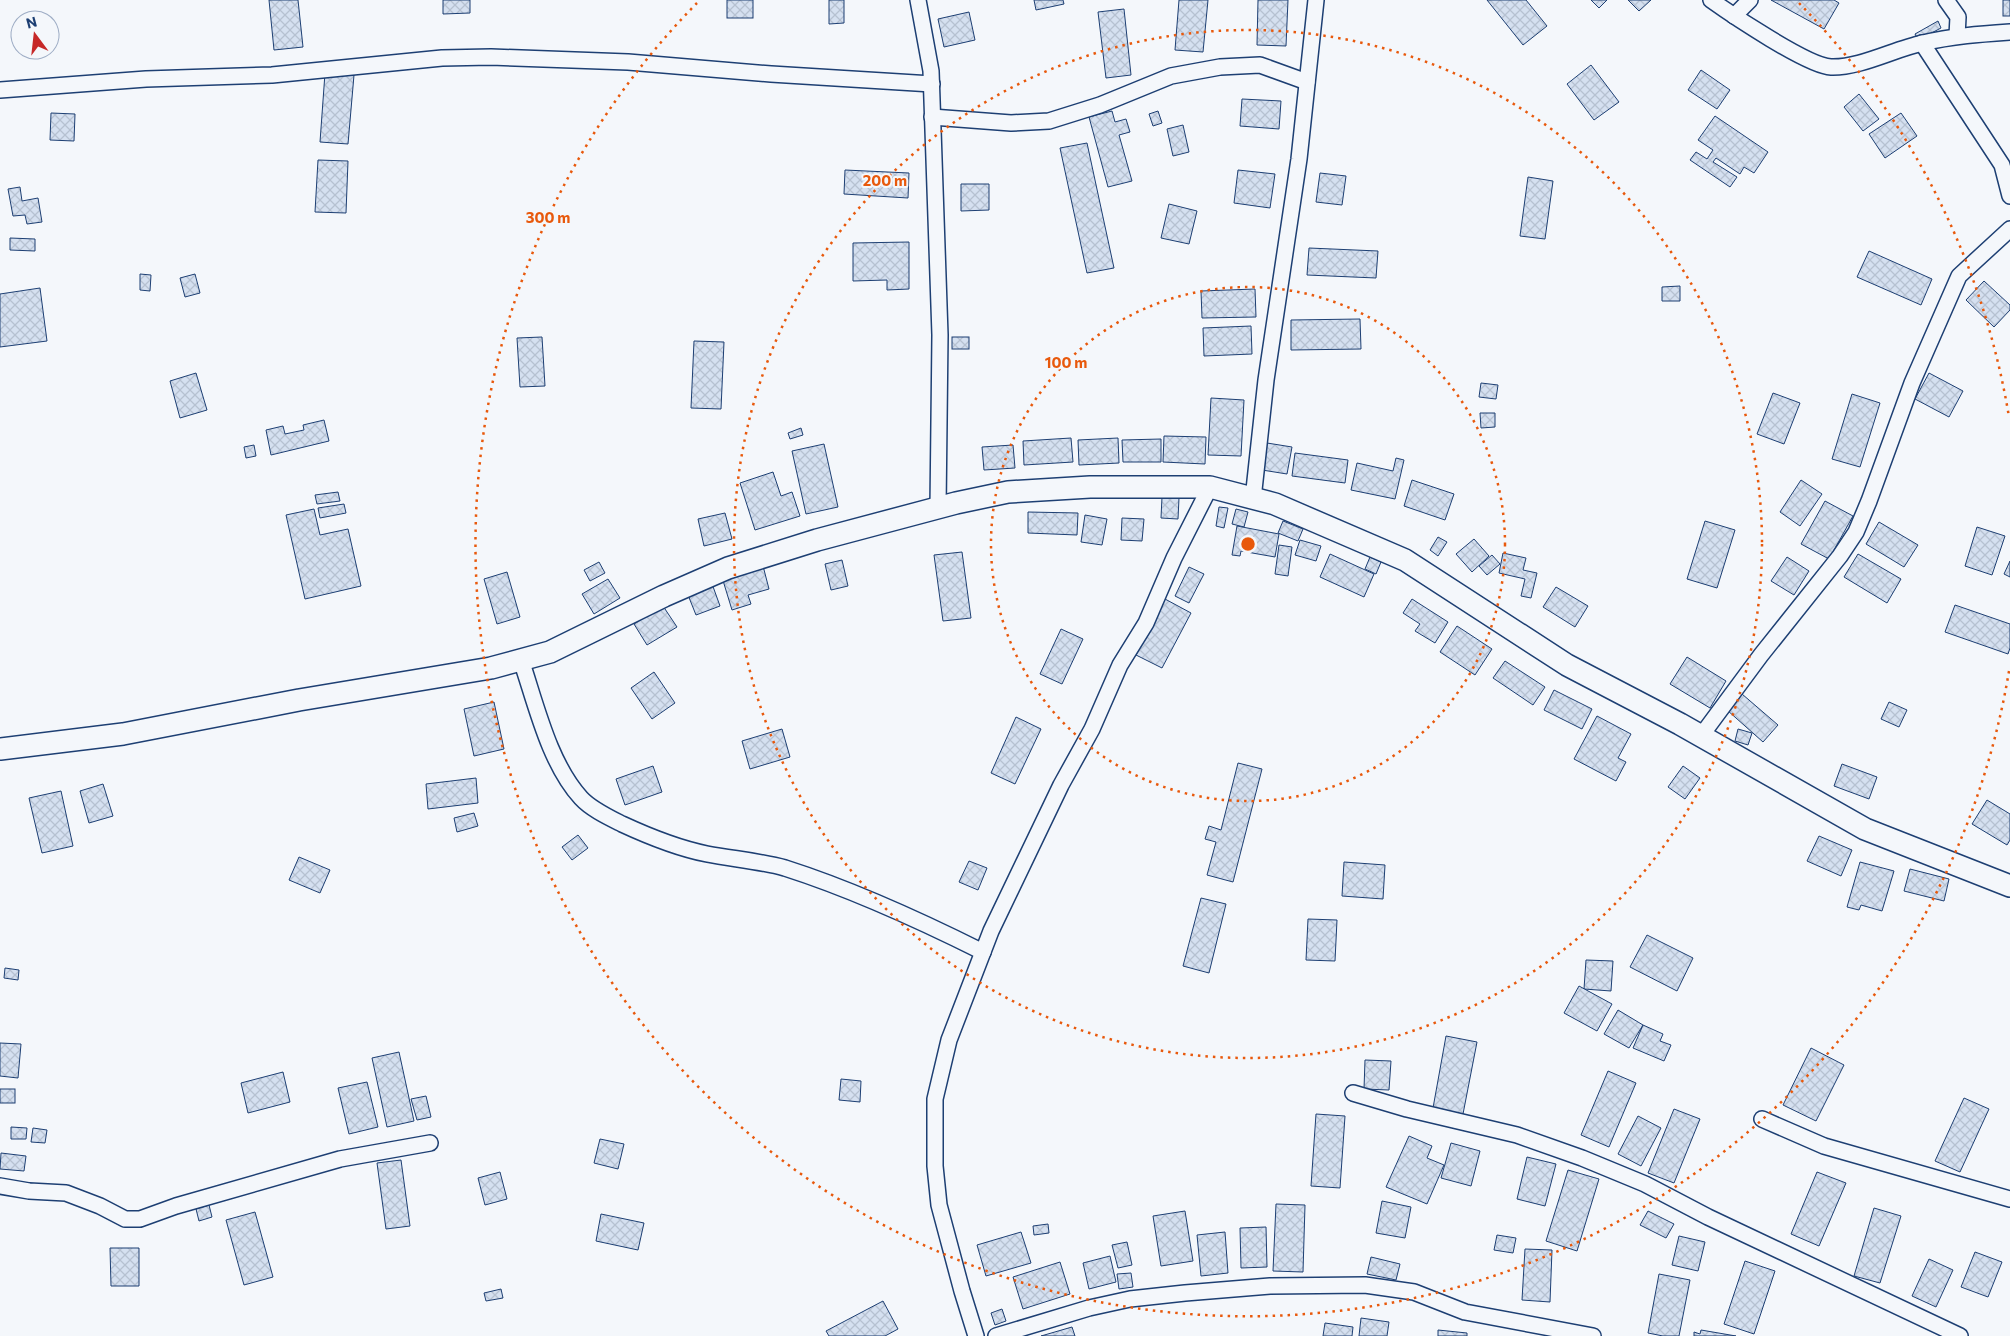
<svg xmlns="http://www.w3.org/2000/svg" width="2010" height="1336" font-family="Commissioner,sans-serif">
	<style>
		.building { fill: url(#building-cross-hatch); stroke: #1d3f73 }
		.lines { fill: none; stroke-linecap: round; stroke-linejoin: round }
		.street-casing { stroke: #1d3f73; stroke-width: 18 }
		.secondary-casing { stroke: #1d3f73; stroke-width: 24 }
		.street { stroke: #f4f7fb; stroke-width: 15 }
		.secondary { stroke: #f4f7fb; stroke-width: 21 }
		.ring { fill: none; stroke: #e8590c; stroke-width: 2.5; stroke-dasharray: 2.5 5 }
		.centre { fill: #e8590c; stroke: #f4f7fb; stroke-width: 2.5 }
		.ring-label { font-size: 15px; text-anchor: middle; font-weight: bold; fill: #e8590c; stroke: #f4f7fb; stroke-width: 4; stroke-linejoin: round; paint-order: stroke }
	</style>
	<defs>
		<pattern id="building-cross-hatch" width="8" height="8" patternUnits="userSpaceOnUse" patternTransform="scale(1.25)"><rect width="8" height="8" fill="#d5e0f0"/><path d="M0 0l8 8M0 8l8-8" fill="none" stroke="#b6c1d1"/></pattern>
	</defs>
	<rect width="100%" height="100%" fill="#f4f7fb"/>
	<g class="building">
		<polygon points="269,0 298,0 303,47 274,50"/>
		<polygon points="443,0 470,0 470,13 443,14"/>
		<rect x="727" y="0" width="26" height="18"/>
		<polygon points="829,0 844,0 844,23 829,24"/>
		<polygon points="1034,0 1063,0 1064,4 1036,10"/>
		<polygon points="1179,0 1208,0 1203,52 1175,50"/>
		<polygon points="1258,0 1288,0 1286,46 1257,45"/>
		<polygon points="1487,0 1526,0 1547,26 1523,45"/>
		<polygon points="1591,0 1607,0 1599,8"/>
		<polygon points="1628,0 1651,0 1639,11"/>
		<polygon points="1771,0 1834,0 1839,3 1824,29"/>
		<rect x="2003" y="0" width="7" height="16"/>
		<polygon points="1124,9 1131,75 1106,78 1098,12"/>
		<polygon points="969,12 975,40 944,47 938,19"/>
		<polygon points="1938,21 1941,28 1918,40 1915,34"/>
		<polygon points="1591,65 1619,102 1594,120 1567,84"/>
		<polygon points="1701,70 1730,90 1717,109 1688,90"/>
		<polygon points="325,73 354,75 348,144 320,142"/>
		<polygon points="1859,94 1879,119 1863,131 1844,107"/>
		<polygon points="1242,99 1281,101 1279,129 1240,126"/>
		<polygon points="1112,111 1115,122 1126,119 1130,132 1119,135 1132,181 1108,187 1089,117"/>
		<polygon points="1158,111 1162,123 1153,126 1149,114"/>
		<polygon points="51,113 75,114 74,141 50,140"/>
		<polygon points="1901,113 1917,136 1885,158 1869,134"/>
		<polygon points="1715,116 1768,152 1754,173 1744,167 1740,174 1716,158 1713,162 1737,177 1730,187 1690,160 1696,152 1707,159 1713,150 1698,140"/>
		<polygon points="1183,125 1189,152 1173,156 1167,129"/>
		<polygon points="1087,143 1114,268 1087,273 1060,148"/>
		<polygon points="318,160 348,161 346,213 315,212"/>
		<polygon points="845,170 909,173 908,198 844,194"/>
		<polygon points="1238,170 1275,174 1270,208 1234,203"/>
		<polygon points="1320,173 1346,176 1342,205 1316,202"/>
		<polygon points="1528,177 1553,181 1545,239 1520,236"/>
		<polygon points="961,184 989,184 989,210 961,211"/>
		<polygon points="20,187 22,201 38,198 42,222 27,224 25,215 13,216 8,189"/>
		<polygon points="1169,204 1197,211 1189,244 1161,238"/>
		<polygon points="10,238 35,239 35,251 10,250"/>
		<polygon points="909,242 909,289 887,290 887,280 853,281 853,243"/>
		<polygon points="1309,248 1378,251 1376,278 1307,275"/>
		<polygon points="1869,251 1932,279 1921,305 1857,277"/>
		<polygon points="140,274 151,275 150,291 140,290"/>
		<polygon points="195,274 200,293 185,297 180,278"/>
		<polygon points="1984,281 2010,305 2010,310 1994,327 1966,300"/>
		<polygon points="1680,286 1680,301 1662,301 1662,287"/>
		<polygon points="40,288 47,341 0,347 0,294"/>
		<polygon points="1255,289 1256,317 1202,318 1201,291"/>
		<polygon points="1360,319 1361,349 1291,350 1291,320"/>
		<polygon points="1251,326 1252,354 1204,356 1203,328"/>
		<polygon points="542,337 545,386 520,387 517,338"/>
		<rect x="952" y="337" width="17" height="12"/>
		<polygon points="694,341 724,342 721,409 691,408"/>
		<polygon points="196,373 207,410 180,418 170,381"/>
		<polygon points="1929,373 1963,391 1949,417 1915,399"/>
		<polygon points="1481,383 1498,385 1496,399 1479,397"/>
		<polygon points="1773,393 1800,403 1784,444 1757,434"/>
		<polygon points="1852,394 1880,403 1860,467 1832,459"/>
		<polygon points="1211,398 1244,400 1241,456 1208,455"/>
		<polygon points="1480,413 1495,413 1495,427 1481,428"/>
		<polygon points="324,420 329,441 271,455 266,430 283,426 285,434 304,430 303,425"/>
		<polygon points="801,428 803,435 790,439 788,433"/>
		<polygon points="1164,436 1206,437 1205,464 1163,462"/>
		<polygon points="1071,438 1073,462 1024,465 1023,441"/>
		<polygon points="1118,438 1119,463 1079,465 1078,440"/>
		<polygon points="1161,439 1161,462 1123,462 1122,440"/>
		<polygon points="1267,443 1292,447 1287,474 1262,470"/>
		<polygon points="824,444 838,507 806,514 792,451"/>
		<polygon points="254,445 256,456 246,458 244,447"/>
		<polygon points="1013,445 1015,468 984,470 982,447"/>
		<polygon points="1295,453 1348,460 1345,483 1292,476"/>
		<polygon points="1396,458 1404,460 1395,499 1351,490 1357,463 1393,471"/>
		<polygon points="773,472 781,496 792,492 800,516 755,530 740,483"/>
		<polygon points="1412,480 1454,494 1445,520 1404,506"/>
		<polygon points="1801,480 1822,494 1800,526 1780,512"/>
		<polygon points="338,492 340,501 317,504 315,495"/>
		<polygon points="1162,497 1179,498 1178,519 1161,518"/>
		<polygon points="1825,501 1853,516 1829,559 1801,544"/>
		<polygon points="344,504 346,513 320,518 318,508"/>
		<polygon points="1219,507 1228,508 1224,528 1216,526"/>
		<polygon points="314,509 320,535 348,529 361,586 305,599 286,515"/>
		<polygon points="1236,509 1248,512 1244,527 1232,524"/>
		<polygon points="1028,512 1078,513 1077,535 1028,533"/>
		<polygon points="725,513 732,539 704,546 698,519"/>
		<polygon points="1085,515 1107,519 1102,545 1081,542"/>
		<polygon points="1122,518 1144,519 1142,541 1121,540"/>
		<polygon points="1283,521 1303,529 1298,541 1278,533"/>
		<polygon points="1705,521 1735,530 1717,588 1687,579"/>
		<polygon points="1879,522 1918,545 1904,567 1866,544"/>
		<polygon points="1237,526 1279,534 1275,557 1241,551 1240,556 1232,555"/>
		<polygon points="1977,527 2005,536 1992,575 1965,566"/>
		<polygon points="1438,537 1447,542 1438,556 1430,550"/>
		<polygon points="1474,539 1489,556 1472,572 1456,554"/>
		<polygon points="1300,540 1321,546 1316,561 1295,555"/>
		<polygon points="1279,545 1292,547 1288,576 1275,574"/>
		<polygon points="962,552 971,618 943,621 934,555"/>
		<polygon points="1503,553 1526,558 1523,570 1537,573 1531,598 1521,596 1525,579 1499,573"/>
		<polygon points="1330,554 1374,574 1364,597 1320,577"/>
		<polygon points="1858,554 1901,579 1887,603 1844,577"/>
		<polygon points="1492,555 1500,564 1487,575 1479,566"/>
		<polygon points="1370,557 1381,562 1376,574 1365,569"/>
		<polygon points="1787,557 1809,571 1794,595 1771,581"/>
		<polygon points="842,560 848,586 831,590 825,564"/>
		<polygon points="2010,561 2010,577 2004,574"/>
		<polygon points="599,562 605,573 590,581 584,570"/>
		<polygon points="762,562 769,589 748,595 751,604 732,610 721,574"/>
		<polygon points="1189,567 1204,574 1189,603 1175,596"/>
		<polygon points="507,572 520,617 497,624 484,579"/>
		<polygon points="608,579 620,598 594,614 582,594"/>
		<polygon points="711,581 720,606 696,615 686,590"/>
		<polygon points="1556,587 1588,606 1575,627 1543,607"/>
		<polygon points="1165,599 1191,613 1162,668 1136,655"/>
		<polygon points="1412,599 1448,622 1435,643 1415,631 1420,624 1403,613"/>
		<polygon points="1955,605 2010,624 2010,648 2008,654 1945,632"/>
		<polygon points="663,606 677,627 647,645 634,624"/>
		<polygon points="1457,626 1492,649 1475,675 1440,652"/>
		<polygon points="1061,629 1083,639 1062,684 1040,674"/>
		<polygon points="1687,657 1726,681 1710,708 1670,684"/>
		<polygon points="1505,661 1545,687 1533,705 1493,678"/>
		<polygon points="654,672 675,703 652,719 631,688"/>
		<polygon points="1554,690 1592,709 1582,729 1544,710"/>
		<polygon points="1742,694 1778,725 1763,742 1727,710"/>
		<polygon points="494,702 504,749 474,756 464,709"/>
		<polygon points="1889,702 1907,710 1899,727 1881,719"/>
		<polygon points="1597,716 1631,734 1618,758 1626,762 1616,781 1574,759"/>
		<polygon points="1016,717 1041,729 1015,784 991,773"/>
		<polygon points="782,729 790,757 750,769 742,741"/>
		<polygon points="1738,729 1752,733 1748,745 1735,741"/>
		<polygon points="1238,763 1262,769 1233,882 1207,875 1216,842 1205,839 1209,826 1221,830"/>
		<polygon points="1842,764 1877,777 1869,799 1834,786"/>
		<polygon points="653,766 662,792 625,805 616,779"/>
		<polygon points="1683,766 1700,778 1685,799 1668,787"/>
		<polygon points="476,778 478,803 428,809 426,784"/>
		<polygon points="103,784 113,816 89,823 80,791"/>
		<polygon points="61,791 73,846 42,853 29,798"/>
		<polygon points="1987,800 2010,814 2010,840 2007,845 1972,824"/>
		<polygon points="474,813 478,826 457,832 454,818"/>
		<polygon points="578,835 588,848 572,860 562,847"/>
		<polygon points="1819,836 1852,850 1841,876 1807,861"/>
		<polygon points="299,857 330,870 320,893 289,880"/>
		<polygon points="969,861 987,868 978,890 959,882"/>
		<polygon points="1344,862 1385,865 1383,899 1342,896"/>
		<polygon points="1860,862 1894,871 1882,911 1861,905 1859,910 1847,907"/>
		<polygon points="1910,869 1949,879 1944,901 1904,891"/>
		<polygon points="1201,898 1226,904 1209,973 1183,966"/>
		<polygon points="1308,919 1337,920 1335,961 1306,960"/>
		<polygon points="1647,935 1693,958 1677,991 1630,967"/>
		<polygon points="1586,960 1613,961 1611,991 1584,989"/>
		<polygon points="5,968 19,970 18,980 4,978"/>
		<polygon points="1579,986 1612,1004 1597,1031 1564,1013"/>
		<polygon points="1618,1010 1643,1025 1629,1048 1604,1034"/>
		<polygon points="1643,1025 1663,1034 1660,1041 1671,1045 1664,1061 1633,1048"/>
		<polygon points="1446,1036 1477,1042 1463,1114 1433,1108"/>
		<polygon points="0,1043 21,1044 18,1078 0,1076"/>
		<polygon points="1811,1048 1844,1065 1816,1121 1783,1105"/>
		<polygon points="399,1052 414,1121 387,1127 372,1058"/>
		<polygon points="1365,1060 1391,1061 1389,1090 1364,1089"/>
		<polygon points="1608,1071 1636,1083 1609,1147 1581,1135"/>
		<polygon points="283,1072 290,1102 248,1113 241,1083"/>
		<polygon points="841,1079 861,1081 860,1102 839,1100"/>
		<polygon points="367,1082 378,1127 349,1134 338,1088"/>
		<rect x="0" y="1089" width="15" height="14"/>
		<polygon points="426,1096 431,1117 417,1120 411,1099"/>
		<polygon points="1964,1098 1989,1109 1960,1172 1935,1161"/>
		<polygon points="1674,1109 1700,1119 1674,1183 1648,1173"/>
		<polygon points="1316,1114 1345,1116 1340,1188 1311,1186"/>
		<polygon points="1638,1116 1661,1128 1641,1166 1618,1154"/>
		<polygon points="11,1127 27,1128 26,1139 11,1139"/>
		<polygon points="33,1128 47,1130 45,1143 31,1142"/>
		<polygon points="1409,1136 1432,1146 1427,1158 1444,1165 1427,1204 1386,1187"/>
		<polygon points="600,1139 624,1144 618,1169 594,1163"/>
		<polygon points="1451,1143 1480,1151 1471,1186 1441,1178"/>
		<polygon points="1,1153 26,1156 24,1171 0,1169"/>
		<polygon points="1527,1157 1556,1164 1545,1206 1517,1199"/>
		<polygon points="401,1160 410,1226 386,1229 377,1163"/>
		<polygon points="1568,1170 1599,1179 1577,1251 1546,1241"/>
		<polygon points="500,1172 507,1199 485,1205 478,1178"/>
		<polygon points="1817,1172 1846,1183 1819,1246 1791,1234"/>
		<polygon points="1382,1201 1411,1207 1405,1238 1376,1233"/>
		<polygon points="1276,1204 1305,1205 1303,1272 1273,1271"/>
		<polygon points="209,1205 212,1217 199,1221 196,1209"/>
		<polygon points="1874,1208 1901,1216 1880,1283 1854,1276"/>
		<polygon points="1185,1211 1193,1261 1161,1266 1153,1216"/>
		<polygon points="1648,1211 1674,1224 1666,1238 1640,1225"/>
		<polygon points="255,1212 273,1277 244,1285 226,1220"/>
		<polygon points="601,1214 644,1223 638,1250 596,1241"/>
		<polygon points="1048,1224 1049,1233 1034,1235 1033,1226"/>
		<polygon points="1266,1227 1267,1267 1241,1268 1240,1228"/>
		<polygon points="1021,1232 1031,1263 986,1276 977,1245"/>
		<polygon points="1225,1232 1228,1273 1201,1276 1197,1235"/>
		<polygon points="1497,1235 1516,1238 1513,1253 1494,1250"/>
		<polygon points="1679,1236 1705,1242 1698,1271 1672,1265"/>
		<polygon points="1127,1242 1132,1265 1118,1268 1112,1245"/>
		<polygon points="110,1248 139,1248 139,1286 111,1286"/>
		<polygon points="1525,1249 1552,1250 1550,1302 1522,1300"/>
		<polygon points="1975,1252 2002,1262 1988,1297 1961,1287"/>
		<polygon points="1110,1256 1116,1282 1089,1289 1083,1263"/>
		<polygon points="1371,1257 1400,1264 1396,1280 1367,1274"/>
		<polygon points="1929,1259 1953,1270 1936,1307 1912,1296"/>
		<polygon points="1745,1261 1775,1271 1754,1334 1724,1324"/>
		<polygon points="1060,1262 1070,1294 1023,1309 1013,1277"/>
		<polygon points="1131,1273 1133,1287 1119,1289 1117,1274"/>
		<polygon points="1659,1274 1690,1280 1679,1336 1663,1336 1648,1333"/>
		<polygon points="501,1289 503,1298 486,1301 484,1293"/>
		<polygon points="883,1301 898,1329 885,1336 829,1336 826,1331"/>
		<polygon points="1002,1309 1006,1321 995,1325 991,1313"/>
		<polygon points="1361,1318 1389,1322 1387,1336 1359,1336"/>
		<polygon points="1325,1323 1353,1327 1352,1336 1323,1336"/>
		<polygon points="1072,1327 1075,1336 1041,1336"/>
		<polygon points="1438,1330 1467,1333 1467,1336 1438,1336"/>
		<polygon points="1701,1330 1736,1336 1694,1336 1694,1332 1700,1334"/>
	</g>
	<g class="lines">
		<g class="street-casing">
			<g id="street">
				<polyline points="918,0 931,71 940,335 938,508"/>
				<path d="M1711,0C1732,15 1808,66 1831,67C1860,68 1894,49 1923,43C1952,36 1981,34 2010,32"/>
				<polyline points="1946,0 1958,17 1957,36"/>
				<polyline points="1734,16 1750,0"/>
				<polyline points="1922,43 2002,165 2010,196"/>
				<polyline points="0,90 146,79 272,75 442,58 491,57 628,62 771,74 932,84"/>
				<polyline points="932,117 1011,123 1049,121 1100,105 1171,76 1220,67 1260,65 1307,82"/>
				<polyline points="1253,499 1266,380 1299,159 1316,0"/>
				<path d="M521,660C536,704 549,763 581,798C591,809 608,817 622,824C650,837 677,848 707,854C733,859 760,861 785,868C854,890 919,920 983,952"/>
				<polyline points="1701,736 1761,655 1840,556 1856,532 1869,501 1912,383 1959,276 2010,229"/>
				<polyline points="1353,1093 1407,1109 1517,1135 1582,1158 1645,1184 1708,1217 1960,1336"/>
				<polyline points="1762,1119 1824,1146 2010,1199"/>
				<polyline points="0,1186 29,1191 66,1193 100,1206 125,1219 140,1219 176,1206 340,1159 430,1143"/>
				<polyline points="976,1336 962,1291 939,1205 935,1166 935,1099 949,1040 991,931 1061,785 1092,729 1120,665 1146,623 1174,558 1210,487"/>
				<polyline points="996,1336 1089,1308 1130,1299 1185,1293 1270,1286 1365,1285 1414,1292 1465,1312 1593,1336"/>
			</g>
		</g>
		<g class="secondary-casing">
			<polyline id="secondary" points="0,749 123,734 299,700 491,668 550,652 664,596 728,568 817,540 956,503 1008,492 1090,487 1210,487 1275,504 1405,560 1567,665 1680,724 1865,829 2010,886"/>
		</g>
		<use href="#street" class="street"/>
		<use href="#secondary" class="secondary"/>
	</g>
	<g class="ring">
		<circle cx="1248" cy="544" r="257"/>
		<circle cx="1248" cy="544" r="514"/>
		<path d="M2009 671A772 772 0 1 1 697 3M1799 3A772 772 0 0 1 2009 417"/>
	</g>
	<circle cx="1248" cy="544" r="8" class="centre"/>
	<g class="ring-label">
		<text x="885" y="186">200 m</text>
		<text x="548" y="223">300 m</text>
		<text x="1066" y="368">100 m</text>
	</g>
	<g transform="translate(35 35) rotate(345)"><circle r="24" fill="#f4f7fb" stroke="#9eadc5"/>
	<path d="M0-4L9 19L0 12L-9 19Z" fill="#c62828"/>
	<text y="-8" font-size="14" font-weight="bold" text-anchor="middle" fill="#1d3f73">N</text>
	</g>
</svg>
